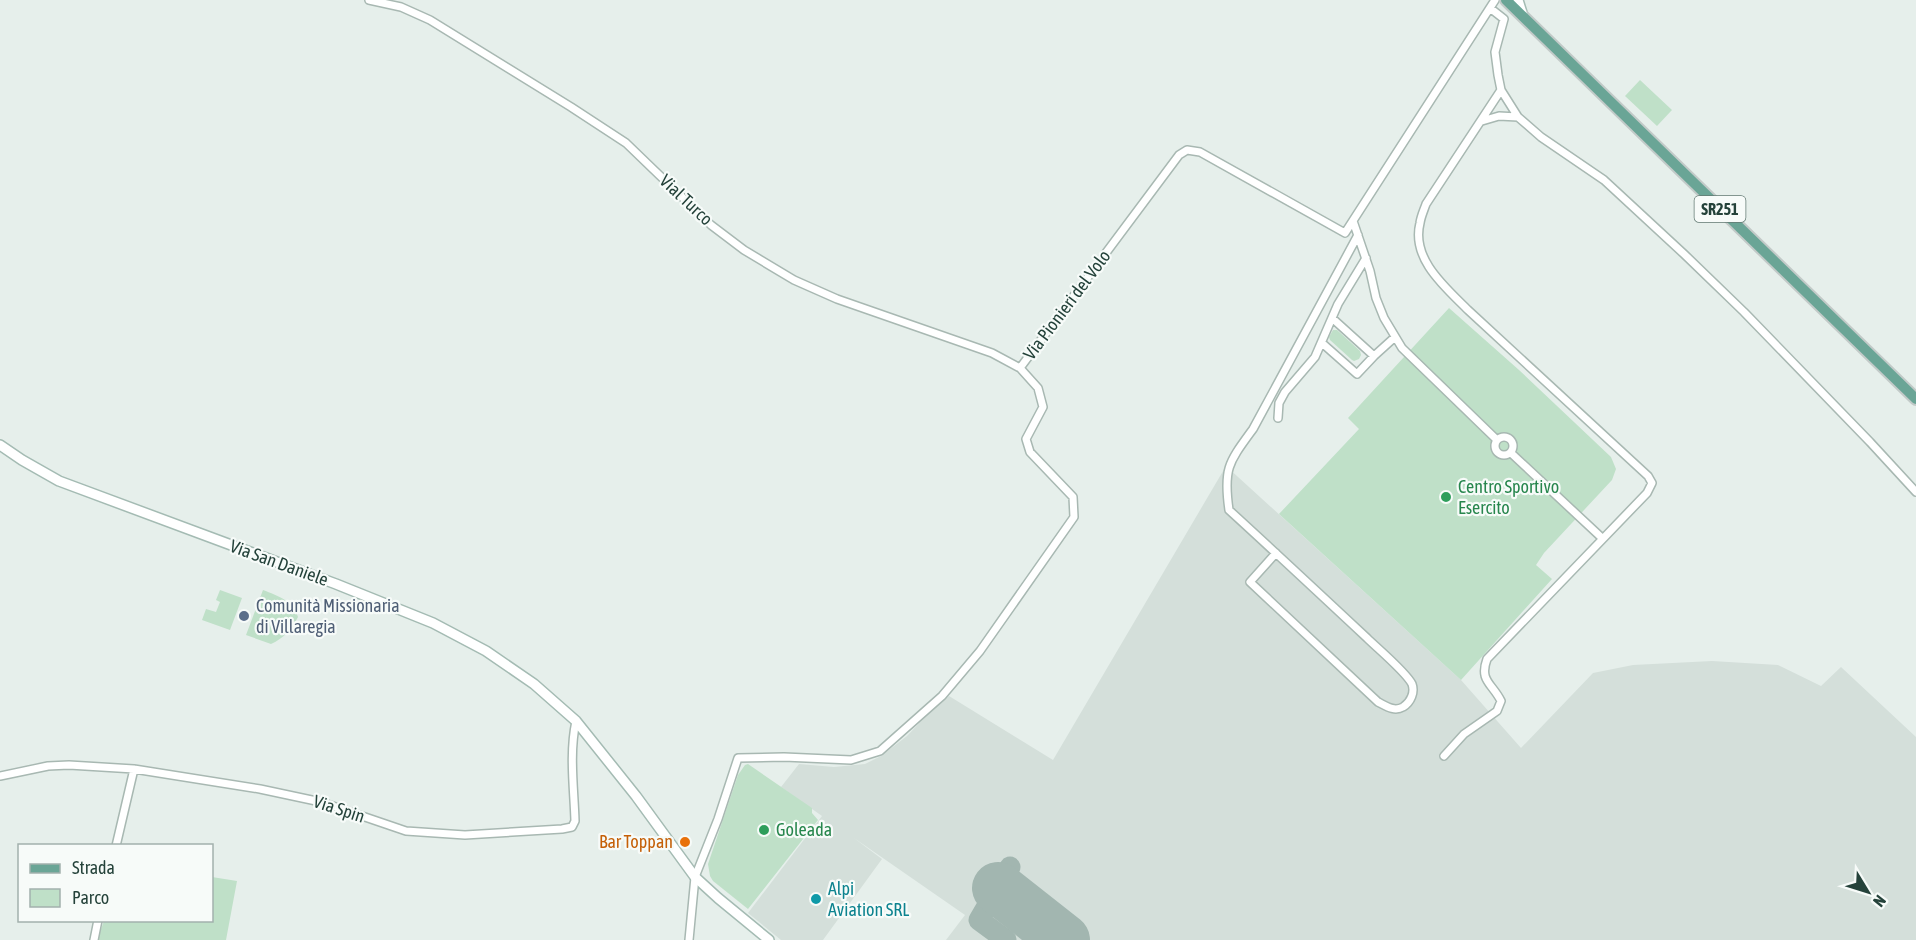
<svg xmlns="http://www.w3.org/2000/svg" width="1916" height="940" font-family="'Asap Condensed',sans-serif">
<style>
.built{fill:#d4dfda}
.green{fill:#bfe0c8}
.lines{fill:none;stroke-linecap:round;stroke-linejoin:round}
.taxiway{stroke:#a2b6b0;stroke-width:21}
.runway{stroke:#a2b6b0;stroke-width:52}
.street-casing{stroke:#a8b8b2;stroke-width:10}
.secondary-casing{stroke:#a4bbb3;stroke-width:12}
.primary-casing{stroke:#c2cac8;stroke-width:14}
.street{stroke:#fff;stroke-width:7}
.secondary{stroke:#fff;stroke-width:9}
.primary{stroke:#6aa596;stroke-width:10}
.leisure-dot{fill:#2e9e5b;stroke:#f7fbf9;stroke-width:2}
.service-dot{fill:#5c6f8a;stroke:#f7fbf9;stroke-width:2}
.food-dot{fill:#e8710a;stroke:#f7fbf9;stroke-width:2}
.culture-dot{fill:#0f9aa8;stroke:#f7fbf9;stroke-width:2}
.labels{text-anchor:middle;stroke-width:4.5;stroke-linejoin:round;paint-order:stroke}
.shield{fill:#f7fbf9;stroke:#637a73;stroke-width:1.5}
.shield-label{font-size:16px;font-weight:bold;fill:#24423a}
.street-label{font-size:18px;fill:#24423a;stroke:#f7fbf9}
.leisure-label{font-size:18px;fill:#27864d;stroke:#f7fbf9;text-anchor:start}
.service-label{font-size:18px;fill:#4e5e75;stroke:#f7fbf9;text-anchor:start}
.food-label{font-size:18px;fill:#c56008;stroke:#f7fbf9;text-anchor:end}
.culture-label{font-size:18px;fill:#0d838f;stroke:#f7fbf9;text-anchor:start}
</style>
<rect width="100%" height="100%" fill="#e6efeb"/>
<!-- built -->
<path class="built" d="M1226,466L1461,680L1521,748L1593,673L1633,665L1712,661L1778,665L1821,686L1841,667L1916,737V940H946L965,915L854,838L882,859L823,940H781L748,913L822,816L781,787L799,764L834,767L865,764L881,756L907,736L928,714L949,696L1053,760Z"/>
<!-- green -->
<path class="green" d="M1640,80L1672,110L1657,126L1625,96Z
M1449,308L1519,370L1611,457L1616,469L1612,480L1544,553L1536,565L1552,579L1461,680L1279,514L1359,429L1348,418Z
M1333,330H1337L1360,351L1361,355L1359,359L1354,361L1352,360L1330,340L1329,337Z
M220,590L242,598L230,630L202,620L206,609L216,612L220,602L216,600Z
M263,590C278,596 294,601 298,617C291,630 284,638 271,644L246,635Z
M748,764L812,808V813L818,820L748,909L713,881L710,876L708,864L738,775L745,765Z
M212,877L237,881L226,940H97L104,921L212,920Z"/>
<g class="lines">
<!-- taxiway -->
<path class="taxiway" d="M1006,940L979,920L1010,867"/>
<!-- runway -->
<path class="runway" d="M998,888L1064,940"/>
<defs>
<path id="street" d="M369,0L401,7L430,20L571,107L626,143L711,225L744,250L794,280L837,299L992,353L1020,368
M1490,8L1504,19L1495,52L1498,75L1501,90L1518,117L1541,137L1604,180L1684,254L1744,312L1870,442L1916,492
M1482,121L1499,116L1518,117
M1353,221L1370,271L1376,298L1384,318L1402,348L1497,440
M1322,343L1357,374L1374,356L1332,318
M1374,356L1395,337
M1278,418L1279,403L1285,392L1315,357L1338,304L1366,258
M1495 446a9 9 0 1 1 18 0a9 9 0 1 1-18 0Z
M1511,453L1602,538
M1276,553L1250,582L1378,702C1386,706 1394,712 1403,707C1411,702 1415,692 1412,684C1406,672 1377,648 1367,638C1321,595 1275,552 1229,510C1223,468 1229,462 1253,429L1358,235
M1444,756L1464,734L1497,711L1501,701C1492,683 1479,681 1487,659L1647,493L1652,483L1648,476L1468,310C1445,287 1411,259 1420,223C1421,216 1424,210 1426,204L1501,90
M0,776L48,766L69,765L134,769L260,789L321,802L406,831L465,835L562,829L572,827L575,821C574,788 569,754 576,721
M116,846L134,769
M94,940L98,920
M689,940L695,877L718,819L738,758L784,757L851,760L880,751L942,696L980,651L1074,517L1073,497L1030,452L1026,439L1043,407L1038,388L1020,368L1179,155L1187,150L1200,152L1345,233L1495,0"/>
<path id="secondary" d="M1518,0L1523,16
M0,445L22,460L59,481L336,584L433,623L486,651L534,684L576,721L636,796L695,877L718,898L769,940"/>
<path id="primary" d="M1506,0L1916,399"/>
</defs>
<!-- street casing -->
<use href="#street" class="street-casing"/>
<!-- secondary casing -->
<use href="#secondary" class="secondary-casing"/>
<!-- primary casing -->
<use href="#primary" class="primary-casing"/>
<!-- street -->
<use href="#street" class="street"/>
<!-- secondary -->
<use href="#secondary" class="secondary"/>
<!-- primary -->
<use href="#primary" class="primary"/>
</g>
<!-- markers -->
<g class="leisure-dot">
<circle cx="1446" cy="497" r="6"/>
<circle cx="764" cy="830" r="6"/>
</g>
<circle class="service-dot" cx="244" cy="616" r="6"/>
<circle class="food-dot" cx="685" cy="842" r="6"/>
<circle class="culture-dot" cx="816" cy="899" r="6"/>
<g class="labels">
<!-- shield labels -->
<rect class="shield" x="1694.5" y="196" width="51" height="26" rx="4.5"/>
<g class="shield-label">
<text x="1720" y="215">SR251</text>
</g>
<!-- street labels -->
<g class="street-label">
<text transform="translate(686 200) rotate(43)" y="6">Vial Turco</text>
<text transform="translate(1067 305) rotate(-53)" y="6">Via Pionieri del Volo</text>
<text transform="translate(279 563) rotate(20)" y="6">Via San Daniele</text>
<text transform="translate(339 809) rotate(18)" y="6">Via Spin</text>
</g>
<!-- leisure labels -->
<g class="leisure-label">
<text x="1458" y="493">Centro Sportivo<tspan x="1458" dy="21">Esercito</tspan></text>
<text x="776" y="836">Goleada</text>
</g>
<!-- service labels -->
<g class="service-label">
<text x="256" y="612">Comunità Missionaria<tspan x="256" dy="21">di Villaregia</tspan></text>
</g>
<!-- food labels -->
<g class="food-label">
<text x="673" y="848">Bar Toppan</text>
</g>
<!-- culture labels -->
<g class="culture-label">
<text x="828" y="895">Alpi<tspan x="828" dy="21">Aviation SRL</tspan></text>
</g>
</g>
<!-- legend -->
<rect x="18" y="844" width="195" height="78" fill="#f7fbf9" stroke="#a3b1ad" stroke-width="1.5"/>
<rect x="30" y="864" width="30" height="9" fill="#6aa596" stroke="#a3b1ad" stroke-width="1.5"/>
<text x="72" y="874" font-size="18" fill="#24423a">Strada</text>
<rect x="30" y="889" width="30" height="18" fill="#bfe0c8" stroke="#a3b1ad" stroke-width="1.5"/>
<text x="72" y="904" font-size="18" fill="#24423a">Parco</text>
<!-- north arrow -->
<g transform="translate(1868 892) rotate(128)" stroke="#f7fbf9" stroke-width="4.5" paint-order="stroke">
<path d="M0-4.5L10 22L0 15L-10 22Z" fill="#24423a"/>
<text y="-9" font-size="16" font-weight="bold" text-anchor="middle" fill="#24423a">N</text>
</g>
</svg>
